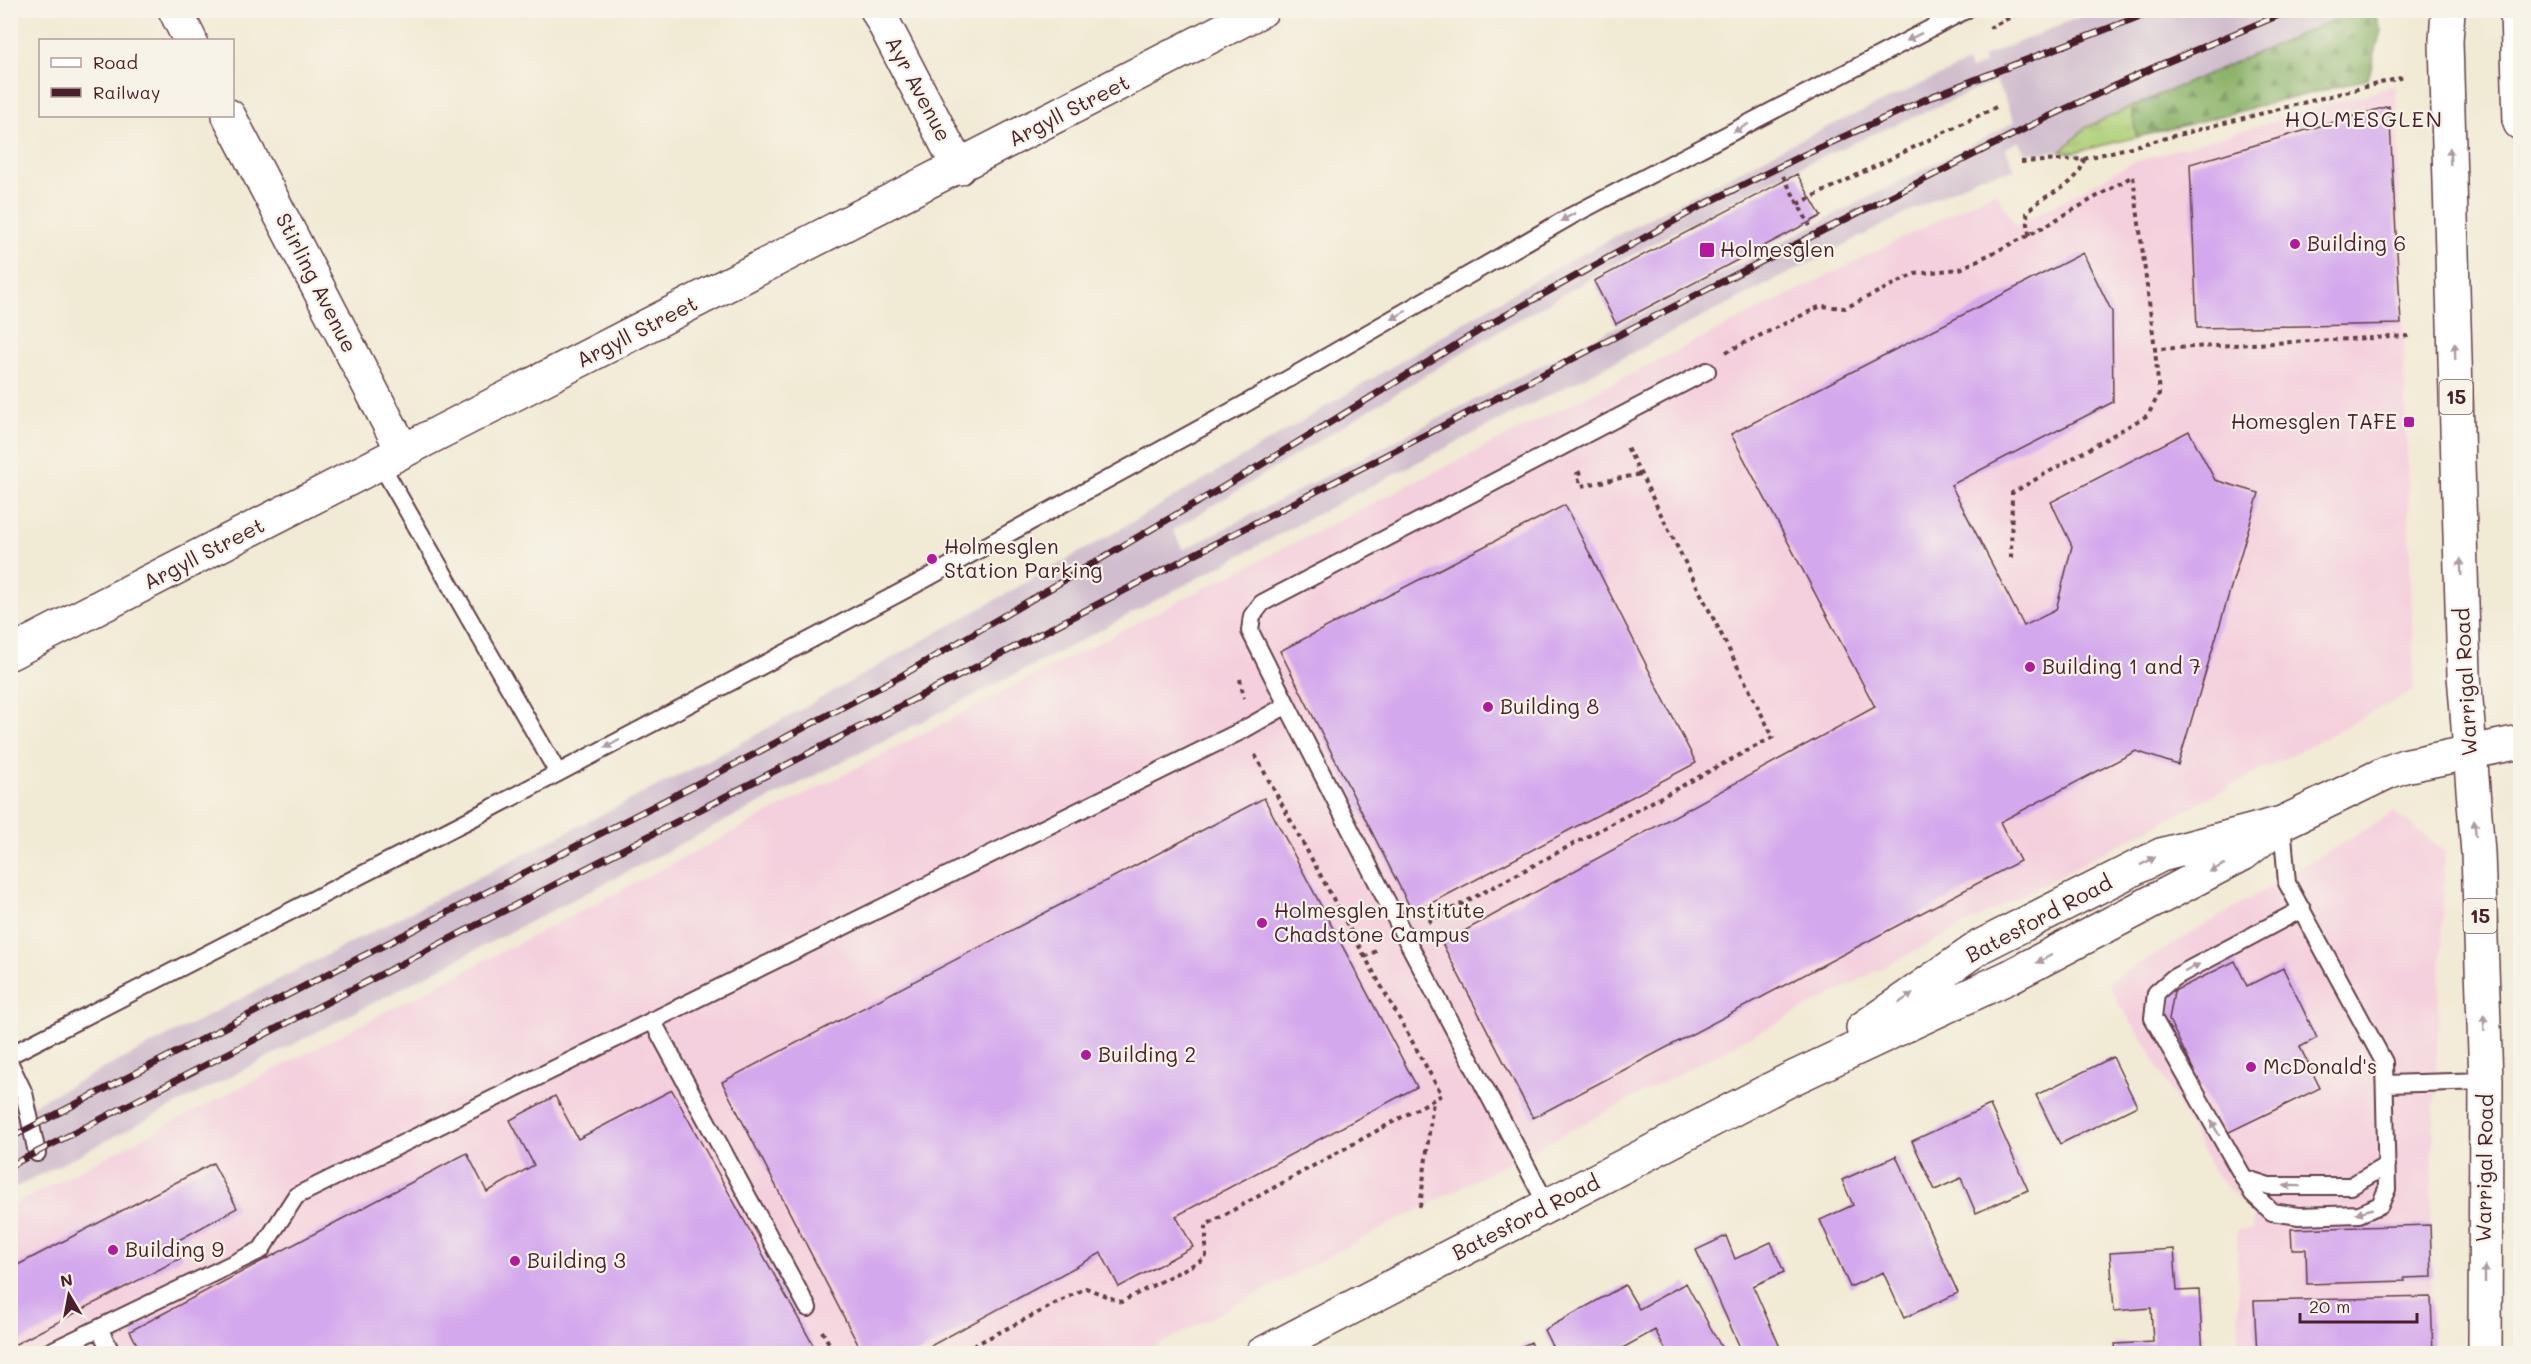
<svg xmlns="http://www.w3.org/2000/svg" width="2531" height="1364" font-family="Mali,sans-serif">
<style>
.built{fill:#f4cfdd}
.railway{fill:#d0bdcd;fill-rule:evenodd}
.grass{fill:url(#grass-tufts);stroke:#7c7852;stroke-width:1.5}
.forest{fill:url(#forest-firs);stroke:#6a694a;stroke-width:1.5}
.building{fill:#d4a8ed}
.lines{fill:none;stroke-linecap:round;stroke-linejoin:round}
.lane-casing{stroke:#633d44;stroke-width:20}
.street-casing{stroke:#633d44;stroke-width:36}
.secondary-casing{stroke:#633d44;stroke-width:36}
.highway-casing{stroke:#633d44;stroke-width:36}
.path{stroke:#633d44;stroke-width:4;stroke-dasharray:4.5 4.5;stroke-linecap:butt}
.lane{stroke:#fff;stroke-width:16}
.street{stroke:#fff;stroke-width:33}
.secondary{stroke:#fff;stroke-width:33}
.highway{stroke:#fff;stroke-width:33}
.rail-casing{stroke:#4a1f2b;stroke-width:7}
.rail{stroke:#f7f3e8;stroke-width:4.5;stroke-dasharray:14;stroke-linecap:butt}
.oneway{fill:#ae9aa0}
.poi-dot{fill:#b5179e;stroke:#f7f3e8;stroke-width:2}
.labels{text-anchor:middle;stroke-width:4.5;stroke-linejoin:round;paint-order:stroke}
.shield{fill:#f7f3e8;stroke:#7e5f64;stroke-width:1.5}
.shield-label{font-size:20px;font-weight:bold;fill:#4a1f2b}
.street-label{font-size:21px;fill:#4a1f2b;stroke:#f7f3e8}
.poi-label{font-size:21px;fill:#4a1f2b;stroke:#f7f3e8;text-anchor:start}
.neighbourhood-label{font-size:22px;letter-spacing:1.5px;fill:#4a1f2b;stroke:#f7f3e8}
</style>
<defs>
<pattern id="grass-tufts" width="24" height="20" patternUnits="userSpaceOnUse" patternTransform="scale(1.5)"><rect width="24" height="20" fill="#afd179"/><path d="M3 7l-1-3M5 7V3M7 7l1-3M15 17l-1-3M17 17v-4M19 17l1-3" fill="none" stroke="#98b369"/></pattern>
<pattern id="forest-firs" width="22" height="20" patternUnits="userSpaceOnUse" patternTransform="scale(1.5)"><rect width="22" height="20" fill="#8bb369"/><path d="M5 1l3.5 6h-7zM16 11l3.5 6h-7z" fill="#749157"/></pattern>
</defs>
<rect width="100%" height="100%" fill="#f7f3e8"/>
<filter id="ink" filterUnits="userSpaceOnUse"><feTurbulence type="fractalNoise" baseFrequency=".0167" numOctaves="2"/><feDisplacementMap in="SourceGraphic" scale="12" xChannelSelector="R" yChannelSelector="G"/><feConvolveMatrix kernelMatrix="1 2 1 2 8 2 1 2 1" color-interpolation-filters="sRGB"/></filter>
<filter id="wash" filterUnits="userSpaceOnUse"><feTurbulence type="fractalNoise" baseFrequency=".008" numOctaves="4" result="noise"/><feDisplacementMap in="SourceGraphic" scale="24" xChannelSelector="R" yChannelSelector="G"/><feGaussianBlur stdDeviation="1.35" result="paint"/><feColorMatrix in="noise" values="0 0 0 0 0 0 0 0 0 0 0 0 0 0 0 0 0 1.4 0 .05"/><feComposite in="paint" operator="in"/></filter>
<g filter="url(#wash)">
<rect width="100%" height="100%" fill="#f1ead4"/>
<!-- built -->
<path class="built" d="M2396,85L2414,691L1143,1353L11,1354V1206L1208,586L1996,191L2015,226L2134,162Z
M2395,812L2445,852L2430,1225L2433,1353H2239L2237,1230L2253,1229V1214L2216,1176L2143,1039L2118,1003L2109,982Z"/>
<!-- railway -->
<path class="railway" d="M2094,11H2354L2085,128L2061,152L2025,153L2019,141L2005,148L2015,170L1978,177L1716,310L1340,502L1061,651L729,819L11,1190V1116L738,745L1112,534L1274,438L1543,275L1667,209L1793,143L1967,63L1970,70L1984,64L1982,57ZM1996,81L2015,122L1183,550L1173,530L1468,349L1612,266L1737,198L1823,156Z"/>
<!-- grass -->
<path class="grass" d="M2131,107L2137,137L2075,152H2061L2085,128Z"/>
<!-- forest -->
<path class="forest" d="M2354,11H2373L2381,30L2368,79L2137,137L2131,107Z"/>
<g id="blocks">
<!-- building -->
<path class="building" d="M2389,106L2401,324L2197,328L2190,164Z
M1797,174L1821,216L1616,324L1594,281Z
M2083,253L2112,312L2113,402L1951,485L2024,626L2056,610L2072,546L2051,502L2189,431L2215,480L2259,493L2178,765L2136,751L2000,822L2020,861L1533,1118L1442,943L1875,707L1731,434Z
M1565,505L1696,763L1413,913L1280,651Z
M1264,798L1417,1087L1176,1216L1193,1247L1119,1287L1101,1253L916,1354H863L722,1082Z
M2235,961L2247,986L2283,968L2317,1038L2300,1047L2320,1088L2225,1134L2169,1020L2174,991Z
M2113,1057L2137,1106L2060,1144L2036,1095Z
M672,1090L818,1354H142L130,1331L467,1153L487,1192L534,1165L510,1120L555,1096L578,1139Z
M1990,1105L2028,1190L1976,1213L1961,1178L1935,1190L1912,1141Z
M1896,1156L1958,1293L1904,1318L1883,1272L1850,1287L1820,1220L1853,1205L1842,1180Z
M213,1163L237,1208L175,1242L183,1257L10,1347V1269Z
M2430,1225L2432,1277L2404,1278L2405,1281L2307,1284L2306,1249H2292L2291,1229Z
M1726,1236L1735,1259L1771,1242L1784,1272L1753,1286L1783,1354H1743L1696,1250Z
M2174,1249L2177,1291L2199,1290L2203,1354H2116L2115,1344L2153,1342L2151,1308L2114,1311L2110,1253Z
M1686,1283L1725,1354H1668L1655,1330L1612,1354H1556L1544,1330L1625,1285L1639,1309Z
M2431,1297L2433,1354H2257L2254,1301Z
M1531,1342L1536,1354H1506Z"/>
</g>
</g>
<g filter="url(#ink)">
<use href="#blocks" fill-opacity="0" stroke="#633d44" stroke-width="1.5"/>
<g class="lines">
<defs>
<path id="lane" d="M380,463L558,773
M1287,705L1250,631L1252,616L1262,603L1707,371
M2282,823L2287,883L2384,1062L2387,1189L2380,1205L2359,1214L2299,1216L2272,1212L2253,1194L2153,1018L2156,993L2173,978L2302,909
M652,1020L808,1308
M10,1055L488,810L920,582L1243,405L1571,216L1966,10
M10,1064L24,1093L37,1153
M2386,1084L2486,1081
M2244,1178L2269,1186H2351L2387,1165
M99,1328L112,1354
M45,1354L261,1250L296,1196L1243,730L1287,705L1404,935L1548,1207"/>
<path id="street" d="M175,10L190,40
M877,10L959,168
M229,116L403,451
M10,653L1262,10"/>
<path id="secondary" d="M1863,1028L1981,946L2161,855L2282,823L2388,772L2404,766L2520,742
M1262,1354L1789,1080L2009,977L2243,854L2282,823"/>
<path id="highway" d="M2448,10L2446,41L2464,675L2478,853L2486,1081L2485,1354
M2517,10L2520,123"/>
</defs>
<!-- lane casing -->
<use href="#lane" class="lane-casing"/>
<!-- street casing -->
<use href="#street" class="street-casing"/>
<!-- secondary casing -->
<use href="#secondary" class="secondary-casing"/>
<!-- highway casing -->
<use href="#highway" class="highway-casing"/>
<!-- path -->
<path class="path" d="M1989,28L2025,10
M2021,162L2084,159L2404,77
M1783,176L1810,226
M1798,204L1996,107
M2029,235L2027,213C2045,190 2077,191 2084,159
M1726,352L1821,306L1845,308L1915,274L1960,269L2029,235L2133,176L2155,349L2410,336
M1581,472L1577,474L1581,486L1641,474
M2011,558L2012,493L2148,415L2159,394L2155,349
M1240,679L1244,698
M1255,755L1365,957
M1428,922L1773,737L1626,445
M1420,1207L1433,1101
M822,1331L835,1354
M957,1354L1086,1288L1121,1302L1206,1258V1225L1442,1095L1365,957L1380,949"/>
<!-- lane -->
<use href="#lane" class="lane"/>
<!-- street -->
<use href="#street" class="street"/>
<!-- secondary -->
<use href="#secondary" class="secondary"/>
<!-- highway -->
<use href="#highway" class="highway"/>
<defs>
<path id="rail" d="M10,1138L749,757L901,676L1259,466L1490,324L1701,206L1795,159L1933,96L2156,10
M10,1166L1733,276L2044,119L2155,67L2291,10"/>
</defs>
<!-- rail casing -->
<use href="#rail" class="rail-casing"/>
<!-- rail -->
<use href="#rail" class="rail"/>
</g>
<!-- one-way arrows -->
<defs><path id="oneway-solid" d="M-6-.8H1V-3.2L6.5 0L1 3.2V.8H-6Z" transform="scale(1.5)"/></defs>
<g class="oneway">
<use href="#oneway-solid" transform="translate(1914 37) rotate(153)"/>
<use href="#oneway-solid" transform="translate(1741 128) rotate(152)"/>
<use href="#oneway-solid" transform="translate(2450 156) rotate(-92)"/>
<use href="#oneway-solid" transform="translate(1568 217) rotate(151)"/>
<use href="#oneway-solid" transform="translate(1399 315) rotate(150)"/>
<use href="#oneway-solid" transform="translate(2455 351) rotate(-92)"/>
<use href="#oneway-solid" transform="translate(2461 567) rotate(-92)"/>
<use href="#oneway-solid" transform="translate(612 744) rotate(152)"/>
<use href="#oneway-solid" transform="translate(2475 828) rotate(-95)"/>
<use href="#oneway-solid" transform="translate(2148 861) rotate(-27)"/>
<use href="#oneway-solid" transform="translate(2217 868) rotate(152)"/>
<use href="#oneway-solid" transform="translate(2044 959) rotate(152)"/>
<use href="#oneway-solid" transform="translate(2192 968) rotate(-28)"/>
<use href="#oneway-solid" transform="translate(1906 998) rotate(-35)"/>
<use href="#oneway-solid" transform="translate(2484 1023) rotate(-92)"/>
<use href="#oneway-solid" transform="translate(2215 1128) rotate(-120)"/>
<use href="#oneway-solid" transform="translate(2292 1186) rotate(-179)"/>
<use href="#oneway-solid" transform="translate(2364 1211) rotate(164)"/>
<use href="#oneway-solid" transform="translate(2485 1274) rotate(-90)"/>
</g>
</g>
<!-- markers -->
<g class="poi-dot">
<circle cx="2295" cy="244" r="6"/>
<rect x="1699" y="242" width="16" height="16" rx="3"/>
<rect x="2403" y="416" width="12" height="12" rx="3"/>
<circle cx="932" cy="559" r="6"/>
<circle cx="2030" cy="667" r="6"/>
<circle cx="1488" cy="707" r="6"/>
<circle cx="1262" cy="923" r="6"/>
<circle cx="1086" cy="1055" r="6"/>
<circle cx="2251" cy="1067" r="6"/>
<circle cx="113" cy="1250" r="6"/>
<circle cx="515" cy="1261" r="6"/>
</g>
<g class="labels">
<!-- shield labels -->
<g class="shield">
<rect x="2439.5" y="380" width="33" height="34" rx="4.5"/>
<rect x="2463.5" y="899" width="33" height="34" rx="4.5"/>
</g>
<g class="shield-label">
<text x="2456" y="404">15</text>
<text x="2480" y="923">15</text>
</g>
<!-- street labels -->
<g class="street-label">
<text transform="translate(918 89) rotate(62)" y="7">Ayr Avenue</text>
<text transform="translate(1069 111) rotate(-27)" y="7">Argyll Street</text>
<text transform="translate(316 283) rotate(63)" y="7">Stirling Avenue</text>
<text transform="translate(637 332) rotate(-27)" y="7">Argyll Street</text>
<text transform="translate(204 554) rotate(-27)" y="7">Argyll Street</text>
<text transform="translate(2466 682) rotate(-93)" y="7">Warrigal Road</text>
<text transform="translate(2039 919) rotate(-28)" y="7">Batesford Road</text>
<text transform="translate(2485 1168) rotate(-89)" y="7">Warrigal Road</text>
<text transform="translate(1526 1218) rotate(-27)" y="7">Batesford Road</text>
</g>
<!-- poi labels -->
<g class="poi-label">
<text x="2307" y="251">Building 6</text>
<text x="1720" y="257">Holmesglen</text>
<text x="2397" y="429" text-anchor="end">Homesglen TAFE</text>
<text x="944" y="554">Holmesglen<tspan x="944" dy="24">Station Parking</tspan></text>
<text x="2042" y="674">Building 1 and 7</text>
<text x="1500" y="714">Building 8</text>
<text x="1274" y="918">Holmesglen Institute<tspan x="1274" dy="24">Chadstone Campus</tspan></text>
<text x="1098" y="1062">Building 2</text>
<text x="2263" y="1074">McDonald's</text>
<text x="125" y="1257">Building 9</text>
<text x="527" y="1268">Building 3</text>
</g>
<!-- neighbourhood labels -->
<g class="neighbourhood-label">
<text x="2364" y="127">HOLMESGLEN</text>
</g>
</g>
<!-- margin -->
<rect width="2531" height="1364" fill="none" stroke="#f7f3e8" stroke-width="36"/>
<!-- legend -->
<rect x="39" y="39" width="195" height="78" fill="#f7f3e8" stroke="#b29e9c" stroke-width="1.5"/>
<rect x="51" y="58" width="30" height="9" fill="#ffffff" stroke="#b29e9c" stroke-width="1.5"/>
<text x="93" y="69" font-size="18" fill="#4a1f2b">Road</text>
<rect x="51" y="88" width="30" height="9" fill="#4a1f2b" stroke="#b29e9c" stroke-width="1.5"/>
<text x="93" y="99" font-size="18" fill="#4a1f2b">Railway</text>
<!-- north arrow -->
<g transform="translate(69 1295) rotate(350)" stroke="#f7f3e8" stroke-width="4.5" paint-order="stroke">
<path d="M0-4.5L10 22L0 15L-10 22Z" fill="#4a1f2b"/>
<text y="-9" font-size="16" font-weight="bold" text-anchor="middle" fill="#4a1f2b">N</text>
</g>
<!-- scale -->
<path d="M2300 1313v9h117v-9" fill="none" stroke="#4a1f2b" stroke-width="3"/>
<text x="2309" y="1313" font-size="18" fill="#4a1f2b" stroke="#f7f3e8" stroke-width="4.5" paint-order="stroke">20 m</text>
</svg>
